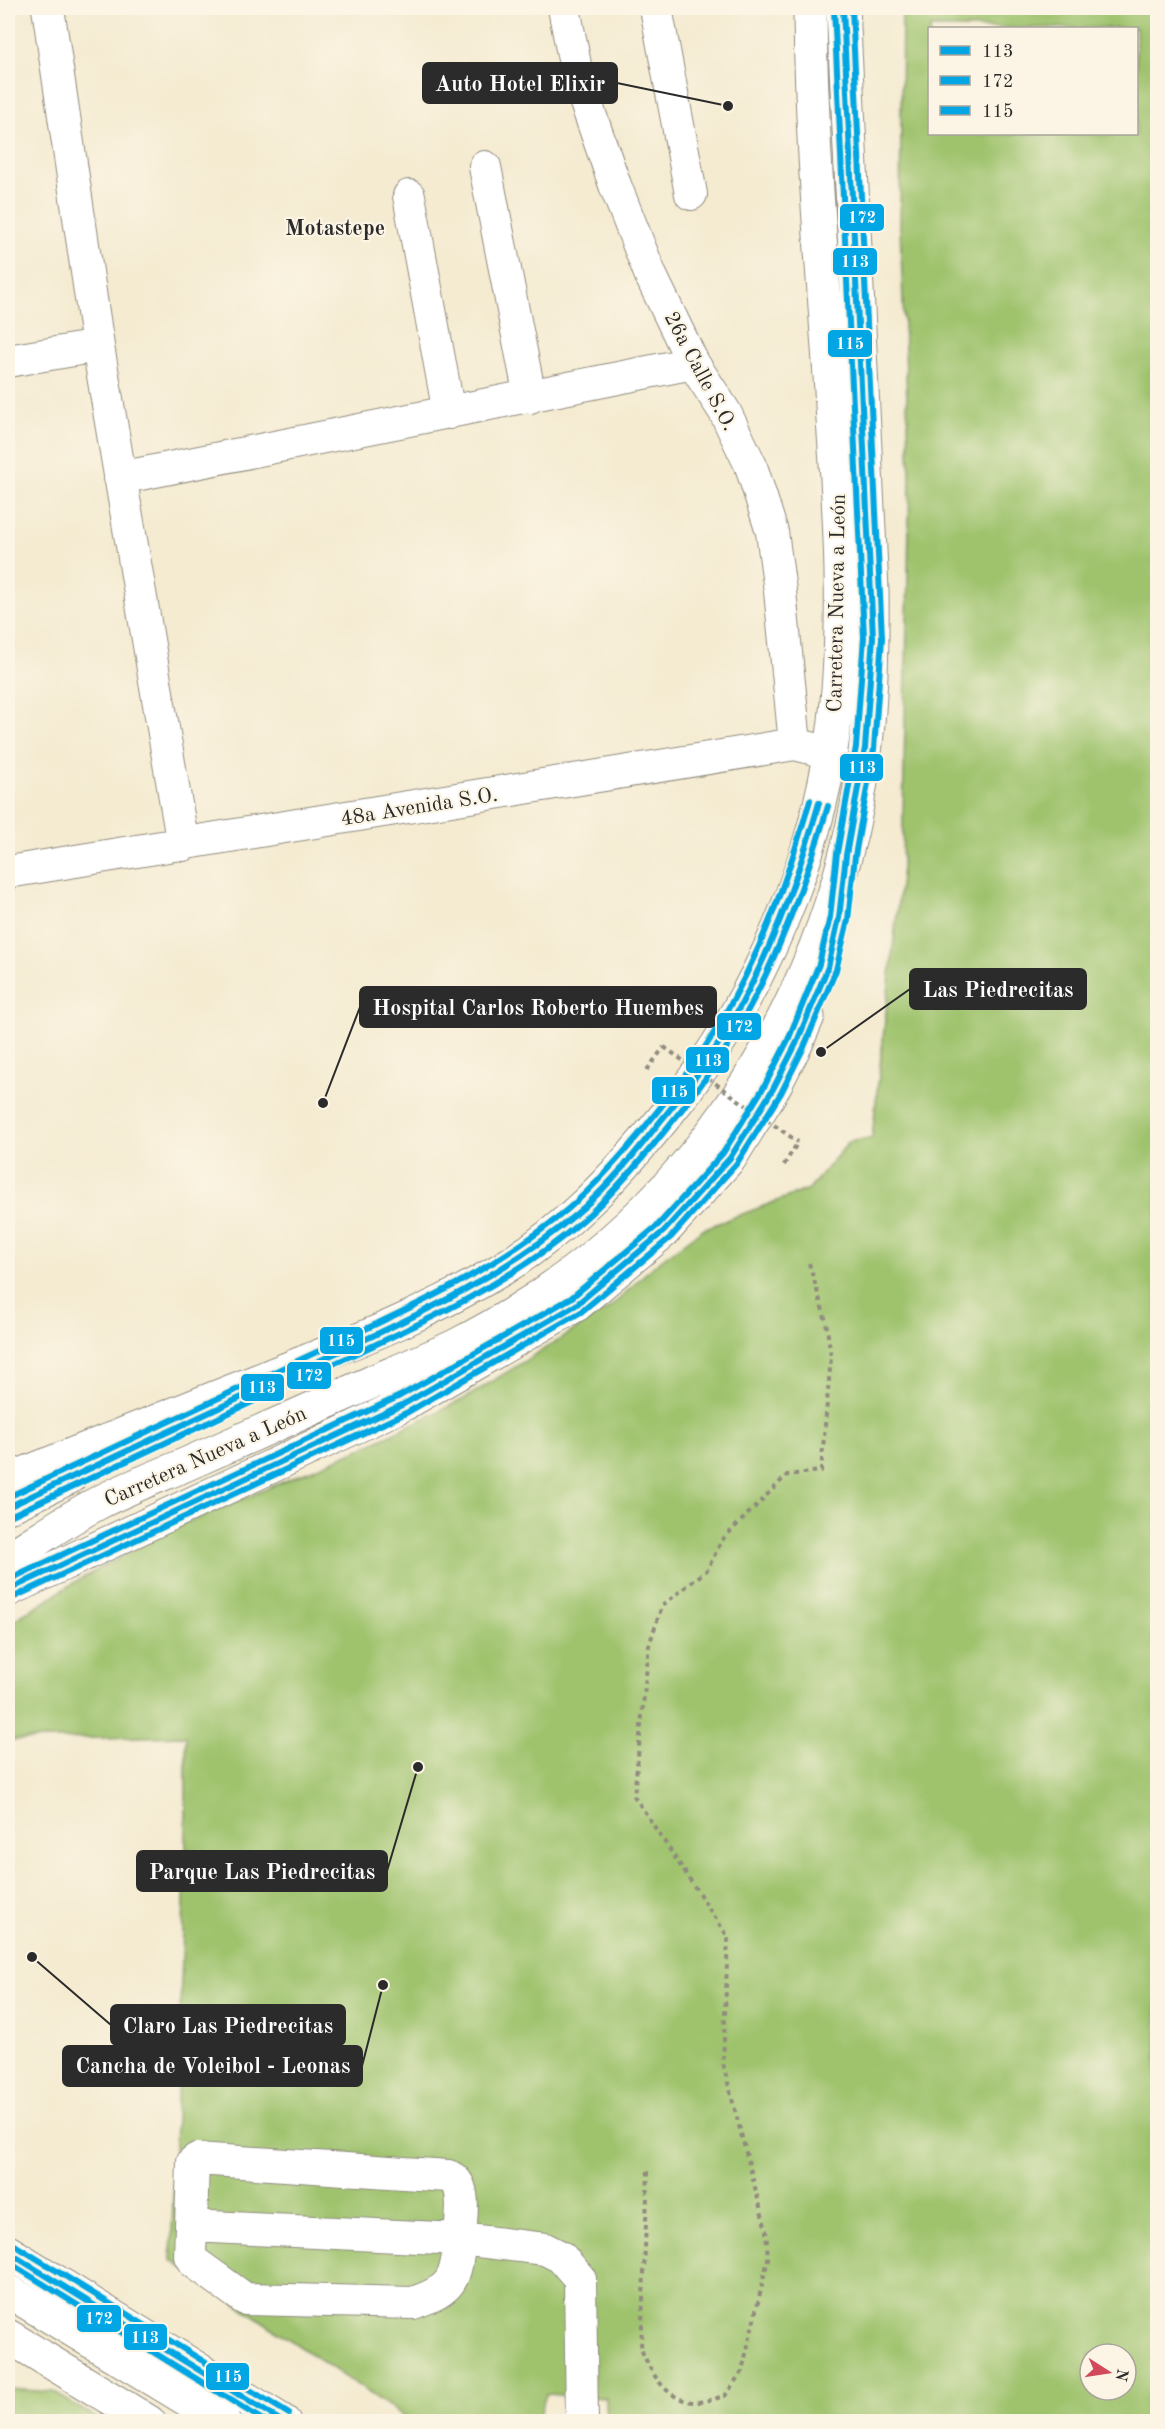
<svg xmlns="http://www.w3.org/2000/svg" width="1165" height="2429" font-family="'Old Standard TT',serif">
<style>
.green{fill:#9fc36d;stroke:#65774c;stroke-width:1.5;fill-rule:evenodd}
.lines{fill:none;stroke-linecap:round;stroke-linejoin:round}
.minor-casing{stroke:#908b7e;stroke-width:34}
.highway-casing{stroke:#908b7e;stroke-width:35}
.path{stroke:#908b7e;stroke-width:4;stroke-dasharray:4.5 4.5;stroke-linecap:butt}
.minor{stroke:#fff;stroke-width:32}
.highway{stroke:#fff;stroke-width:33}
.path-bridge{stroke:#908b7e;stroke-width:4;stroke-dasharray:4.5 4.5;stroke-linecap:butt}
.bus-1-casing{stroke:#fcf5e5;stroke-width:10}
.bus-2-casing{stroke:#fcf5e5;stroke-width:10}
.bus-3-casing{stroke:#fcf5e5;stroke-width:10}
.bus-1{stroke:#02a6e4;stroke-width:6}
.bus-2{stroke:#02a6e4;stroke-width:6}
.bus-3{stroke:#02a6e4;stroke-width:6}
.labels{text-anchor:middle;stroke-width:4.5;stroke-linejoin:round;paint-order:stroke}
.street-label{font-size:21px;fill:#2b2b2b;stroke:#fcf5e5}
.neighbourhood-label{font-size:22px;font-weight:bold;fill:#2b2b2b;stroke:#fcf5e5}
.leader{fill:none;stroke:#2b2b2b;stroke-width:2}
.callout-dot{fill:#2b2b2b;stroke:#fcf5e5;stroke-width:2}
.callout{fill:#2b2b2b;stroke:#2b2b2b;stroke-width:2}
.callout-label{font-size:22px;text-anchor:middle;font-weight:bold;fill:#fff}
.line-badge{stroke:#fcf5e5;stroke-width:2}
.badge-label{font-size:16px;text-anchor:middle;font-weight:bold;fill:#fff}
</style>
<rect width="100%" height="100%" fill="#fcf5e5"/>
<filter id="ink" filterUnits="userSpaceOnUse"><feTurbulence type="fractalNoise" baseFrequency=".0167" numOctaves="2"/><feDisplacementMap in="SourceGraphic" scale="12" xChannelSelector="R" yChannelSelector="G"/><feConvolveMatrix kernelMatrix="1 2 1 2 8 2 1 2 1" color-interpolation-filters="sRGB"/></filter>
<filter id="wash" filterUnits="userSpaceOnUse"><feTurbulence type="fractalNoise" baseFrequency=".008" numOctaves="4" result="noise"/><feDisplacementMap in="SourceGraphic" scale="24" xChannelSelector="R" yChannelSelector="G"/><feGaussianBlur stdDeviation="1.35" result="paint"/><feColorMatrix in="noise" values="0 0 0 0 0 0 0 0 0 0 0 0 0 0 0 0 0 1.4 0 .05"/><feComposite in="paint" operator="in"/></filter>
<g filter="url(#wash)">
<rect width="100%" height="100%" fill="#f4ebd1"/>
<!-- green -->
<path class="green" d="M902,8H1157V2421L607,2422L606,2398L546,2394L538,2421H411L171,2260L186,1846V1736L8,1740V1624L77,1581L170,1530L360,1449L464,1399L610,1308L653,1266L703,1229L809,1189L849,1142L872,1138L902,867L910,476L900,226ZM930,28H1136V134H930ZM1090,2354H1126V2390H1090Z
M8,2389L53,2392L102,2421H8Z"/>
</g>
<g filter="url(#ink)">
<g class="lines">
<defs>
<path id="minor" d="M48,8L98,346L183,845
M564,8L578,80L615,185L651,276L693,363L725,412L751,466L772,532L780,591L795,744
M656,8L691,194
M485,167L530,397
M409,196L449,413
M8,361L98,346
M120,478L693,363
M8,872L795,744L830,753
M191,2226L190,2256L194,2262L245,2299L413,2303C454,2289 455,2280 460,2239L191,2226L193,2162L197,2159L448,2176C469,2183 460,2221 460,2239L545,2249L561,2257L580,2279L582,2422"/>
<path id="highway" d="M8,1480C94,1446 180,1412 267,1377C347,1345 428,1314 502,1269C566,1230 616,1176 663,1119C748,1017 807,886 830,756C848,649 841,528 833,420C824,283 811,145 810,8
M8,1507L70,1477
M8,1559C37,1540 67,1519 98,1503C127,1488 159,1476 189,1463C249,1436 310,1410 370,1383C398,1371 427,1359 455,1346C653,1246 788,1071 845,857C869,771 873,679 872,590L843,8
M8,1590L404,1404L576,1305L664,1231L730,1158L773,1089L796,1044L808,1016
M8,2252L284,2422
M8,2291L224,2422
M8,2336L149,2422"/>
</defs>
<!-- minor casing -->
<use href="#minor" class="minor-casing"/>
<!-- highway casing -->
<use href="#highway" class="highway-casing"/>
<!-- path -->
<path class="path" d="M647,1070L664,1047
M784,1165L798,1142
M648,2171L641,2349C651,2372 664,2398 692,2402C702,2403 716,2398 725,2396L742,2371L768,2259L766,2230L723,2064L728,1937L634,1796L649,1645L662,1606L707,1570L722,1540L787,1475L821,1471L831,1357L826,1321L809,1263"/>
<!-- minor -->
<use href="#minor" class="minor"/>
<!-- highway -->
<use href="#highway" class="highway"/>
<!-- path-bridge -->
<path class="path-bridge" d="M664,1047L798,1142"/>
<defs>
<path id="bus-1" d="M8,1507C109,1460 209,1412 310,1365C402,1322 496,1282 575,1215C605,1190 631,1159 655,1128C680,1097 705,1067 725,1033C768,961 796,883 819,803
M8,1590L404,1404L576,1305L664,1231L730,1158L773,1089L796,1044L828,967L839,918L846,855L865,748L873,637L843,8
M8,2252L283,2422"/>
<path id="bus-2" d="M12,1515C113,1468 214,1420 316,1372C408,1329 504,1289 582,1221C612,1195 638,1164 663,1133C688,1102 713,1071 733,1037C776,964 804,886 828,806
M12,1598L408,1412L581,1312L671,1237L737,1163L781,1093L804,1047L836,970L848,920L855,856L874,749L882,638L852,8
M8,2262L266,2422"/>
<path id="bus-3" d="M8,1497C107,1450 207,1404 306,1357C397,1314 491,1274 568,1209C598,1183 624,1153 648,1123C673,1092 697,1062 717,1028C760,957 787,880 810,800
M8,1580L400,1396L571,1298L658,1225L723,1153L765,1085L788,1040L819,964L830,917L837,853L856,747L864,637L834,8
M13,2244L289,2414"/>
</defs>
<!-- bus-1 casing -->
<use href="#bus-1" class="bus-1-casing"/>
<!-- bus-2 casing -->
<use href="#bus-2" class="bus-2-casing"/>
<!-- bus-3 casing -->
<use href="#bus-3" class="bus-3-casing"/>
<!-- bus-1 -->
<use href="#bus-1" class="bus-1"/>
<!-- bus-2 -->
<use href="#bus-2" class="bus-2"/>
<!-- bus-3 -->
<use href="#bus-3" class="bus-3"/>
</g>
</g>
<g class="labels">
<!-- street labels -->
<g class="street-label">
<text transform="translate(701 371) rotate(62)" y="7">26a Calle S.O.</text>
<text transform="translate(836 603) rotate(-89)" y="7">Carretera Nueva a León</text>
<text transform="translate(419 806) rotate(-9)" y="7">48a Avenida S.O.</text>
<text transform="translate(205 1456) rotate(-24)" y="7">Carretera Nueva a León</text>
</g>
<!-- neighbourhood labels -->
<g class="neighbourhood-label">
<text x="335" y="235">Motastepe</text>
</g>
</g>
<!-- callouts -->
<path class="leader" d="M728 106L617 83M821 1052L910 989M323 1103L360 1007M418 1767L387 1871M32 1957L111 2025M383 1985L362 2066"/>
<g class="callout-dot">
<circle cx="728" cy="106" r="6"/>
<circle cx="821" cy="1052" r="6"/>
<circle cx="323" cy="1103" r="6"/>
<circle cx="418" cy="1767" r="6"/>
<circle cx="32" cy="1957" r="6"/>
<circle cx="383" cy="1985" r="6"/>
</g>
<g class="callout">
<rect x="423" y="63" width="194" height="40" rx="6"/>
<rect x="910" y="969" width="176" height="40" rx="6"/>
<rect x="360" y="987" width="356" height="40" rx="6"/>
<rect x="137" y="1851" width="250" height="40" rx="6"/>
<rect x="111" y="2005" width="234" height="40" rx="6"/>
<rect x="63" y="2046" width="299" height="40" rx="6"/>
</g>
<g class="callout-label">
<text x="520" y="91">Auto Hotel Elixir</text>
<text x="998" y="997">Las Piedrecitas</text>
<text x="538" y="1015">Hospital Carlos Roberto Huembes</text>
<text x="262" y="1879">Parque Las Piedrecitas</text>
<text x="228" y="2033">Claro Las Piedrecitas</text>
<text x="213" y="2073">Cancha de Voleibol - Leonas</text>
</g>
<g class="line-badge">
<rect x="839" y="203" width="46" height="29" rx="6" fill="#02a6e4"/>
<rect x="832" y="247" width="46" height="29" rx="6" fill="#02a6e4"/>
<rect x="827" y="329" width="46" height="29" rx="6" fill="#02a6e4"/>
<rect x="839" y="753" width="45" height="29" rx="6" fill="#02a6e4"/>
<rect x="716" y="1012" width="46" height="29" rx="6" fill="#02a6e4"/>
<rect x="685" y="1046" width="45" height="28" rx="6" fill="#02a6e4"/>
<rect x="651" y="1076" width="45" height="29" rx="6" fill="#02a6e4"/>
<rect x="319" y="1326" width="45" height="29" rx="6" fill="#02a6e4"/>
<rect x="286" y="1361" width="46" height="29" rx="6" fill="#02a6e4"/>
<rect x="240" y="1373" width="45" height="29" rx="6" fill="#02a6e4"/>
<rect x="76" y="2304" width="46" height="29" rx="6" fill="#02a6e4"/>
<rect x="123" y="2323" width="45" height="28" rx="6" fill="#02a6e4"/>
<rect x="205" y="2362" width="45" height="29" rx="6" fill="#02a6e4"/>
</g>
<g class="badge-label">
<text x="862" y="223">172</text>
<text x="855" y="267">113</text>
<text x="850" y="349">115</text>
<text x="862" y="773">113</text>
<text x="739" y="1032">172</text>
<text x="708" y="1066">113</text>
<text x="674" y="1097">115</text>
<text x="341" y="1346">115</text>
<text x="309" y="1381">172</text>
<text x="262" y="1393">113</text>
<text x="99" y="2324">172</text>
<text x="145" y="2343">113</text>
<text x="228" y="2382">115</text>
</g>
<!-- margin -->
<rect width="1165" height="2429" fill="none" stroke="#fcf5e5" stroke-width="30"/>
<!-- legend -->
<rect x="928" y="27" width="210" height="108" fill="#fcf5e5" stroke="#a8a49b" stroke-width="1.5"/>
<rect x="940" y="46" width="30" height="9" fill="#02a6e4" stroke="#a8a49b" stroke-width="1.5"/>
<text x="982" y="57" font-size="18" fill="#2b2b2b">113</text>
<rect x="940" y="76" width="30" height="9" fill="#02a6e4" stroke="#a8a49b" stroke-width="1.5"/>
<text x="982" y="87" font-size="18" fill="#2b2b2b">172</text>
<rect x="940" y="106" width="30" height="9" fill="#02a6e4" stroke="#a8a49b" stroke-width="1.5"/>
<text x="982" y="117" font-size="18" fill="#2b2b2b">115</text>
<!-- north arrow -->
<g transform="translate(1108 2372) rotate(102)"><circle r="28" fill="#fcf5e5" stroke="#a8a49b" stroke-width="1.5"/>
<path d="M0-4.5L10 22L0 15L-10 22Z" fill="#d1495b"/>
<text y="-9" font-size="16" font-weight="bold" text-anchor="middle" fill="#2b2b2b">N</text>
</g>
</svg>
